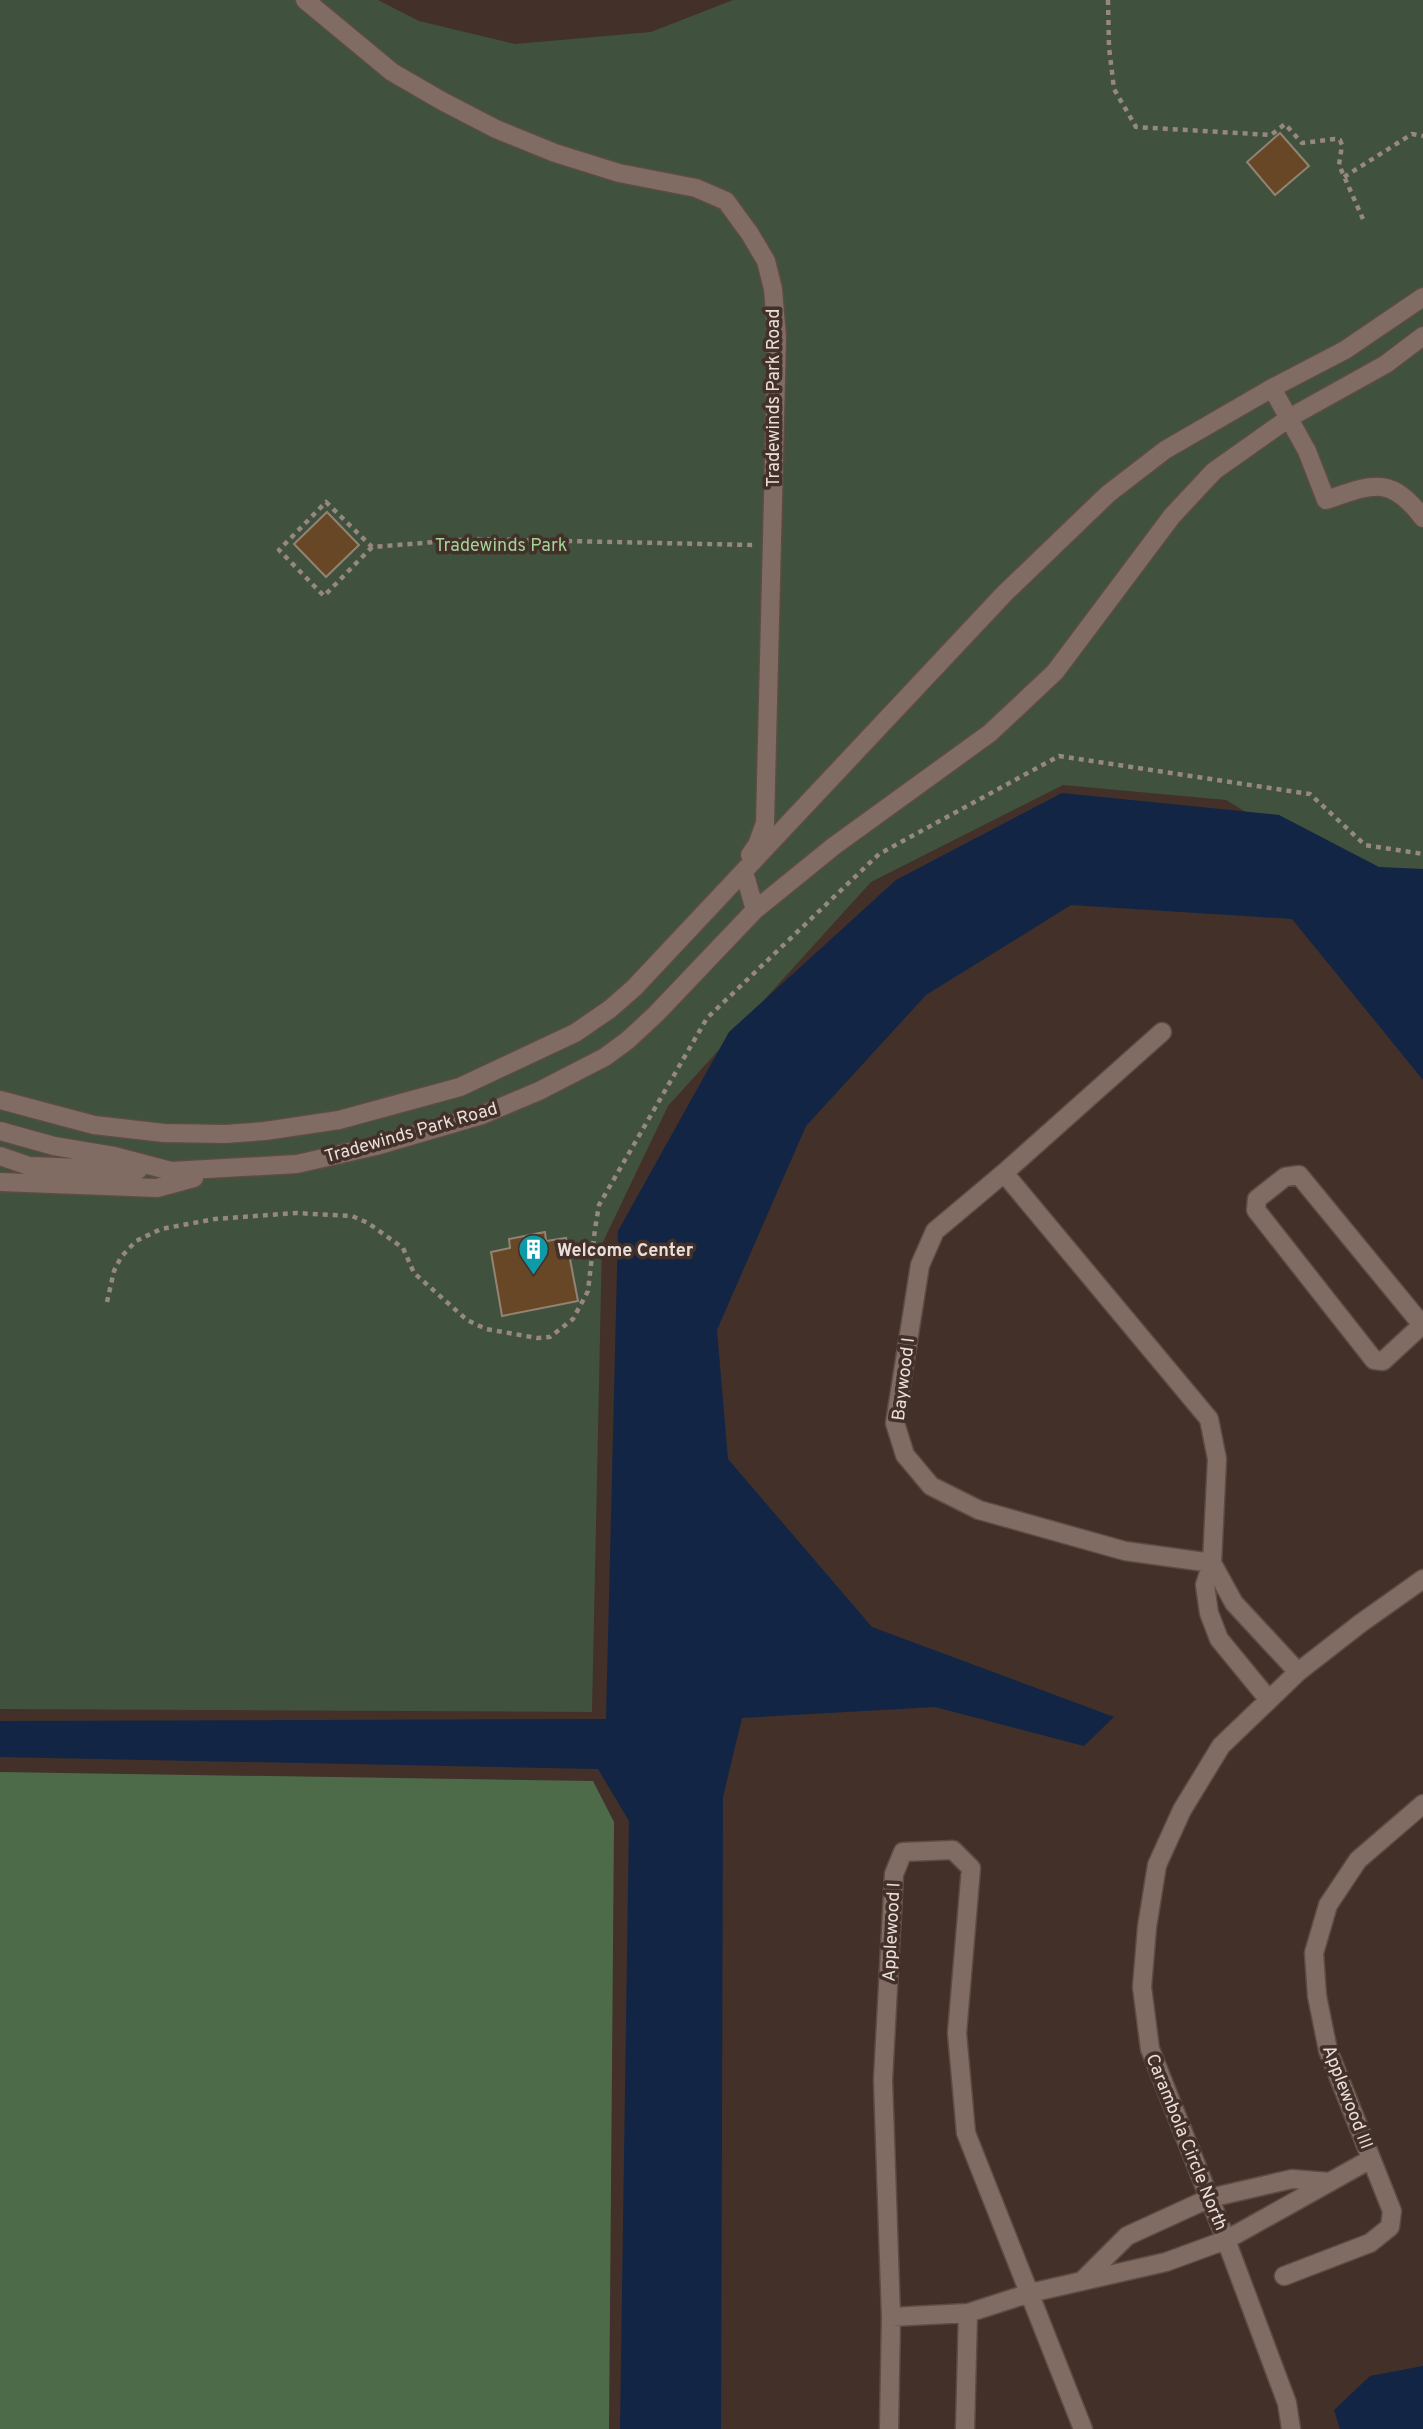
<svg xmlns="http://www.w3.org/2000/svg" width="1423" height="2429" font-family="Overpass,sans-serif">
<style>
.green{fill:#40513d}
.forest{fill:#4d6b48}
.water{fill:#122545}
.building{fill:#684727;stroke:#938374;stroke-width:2}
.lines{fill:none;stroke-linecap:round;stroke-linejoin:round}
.minor-casing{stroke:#5d4c45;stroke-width:21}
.path{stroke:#968781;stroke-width:4.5;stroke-dasharray:5 5;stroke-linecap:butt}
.minor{stroke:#816c64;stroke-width:18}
.labels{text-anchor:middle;stroke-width:7;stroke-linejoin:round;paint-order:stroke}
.street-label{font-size:18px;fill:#eadeda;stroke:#423029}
.park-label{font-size:18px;fill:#a2d399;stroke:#423029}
.poi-label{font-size:18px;font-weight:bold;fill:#eadeda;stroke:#423029;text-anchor:start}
</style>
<rect width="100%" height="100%" fill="#423029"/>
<!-- green -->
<path class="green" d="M0,0H378L419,21L515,44L651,32L733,0H1423V871L1386,876L1311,852L1226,800L1063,785L871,882L668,1106L602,1244L592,1712L0,1709Z"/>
<!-- forest -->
<path class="forest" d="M0,1772L593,1781L614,1822L609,2429H0Z"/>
<!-- water -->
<path class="water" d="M1062,793L1279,815L1379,867L1423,869V1080L1292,919L1071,905L926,995L806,1126L717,1330L728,1459L872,1627L1114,1717L1084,1746L935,1707L742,1718L723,1797L721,2429H620L629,1821L598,1769L0,1757V1721L606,1719L618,1231L729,1032L896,880Z
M1423,2366V2429H1340L1334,2410L1370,2376Z"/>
<!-- building -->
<path class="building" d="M1280,133L1309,166L1275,195L1247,162Z
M327,512L359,545L326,577L294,544Z
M545,1232L546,1241L566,1238L578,1301L502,1316L491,1252L510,1248L509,1239Z"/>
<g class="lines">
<defs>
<path id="minor" d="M305,0L392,72L442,101L496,129L555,153L619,173L696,188L726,201L750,234L766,261L773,289L777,337L765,823L757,845L750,855
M1272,388L1307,451L1326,500C1371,485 1390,474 1423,518
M744,872L755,910
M1162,1032L1004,1173L935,1231L920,1265L895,1423L905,1455L931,1486L979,1510L1125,1551L1212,1563
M0,1100L94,1125L164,1133L226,1134L265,1131L339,1120L460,1087L575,1033L610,1009L634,988L1005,593L1108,494L1165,450L1272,388L1345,350L1423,297
M0,1131L54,1146L114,1156L171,1171L297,1164L376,1146L482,1115L539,1091L605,1057L628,1040L656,1014L755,910L834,846L990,733L1055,672L1172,516L1214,471L1289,418L1386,364L1423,336
M0,1156L29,1166L138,1170
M1004,1173L1209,1419L1217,1459L1212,1563L1205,1585L1209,1613L1219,1639L1269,1700
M0,1182L157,1188L194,1178
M1422,1325L1383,1361L1374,1360L1256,1210L1257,1199L1285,1177L1299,1175L1423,1326
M1212,1563L1234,1603L1298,1672
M1284,2276L1370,2243L1390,2227L1392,2211L1328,2050L1317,1996L1314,1953L1328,1905L1358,1860L1423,1804
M1082,2281L1127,2236L1210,2198L1292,2179L1329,2182
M891,2317L968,2313L1030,2293L1166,2262L1226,2240L1371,2159
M889,2429L891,2317L883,2080L894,1874L903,1852L953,1850L971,1868L957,2033L966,2133L1083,2429
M965,2429L968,2313
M1291,2429L1287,2403L1226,2240L1150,2049L1142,1987L1147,1927L1157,1865L1182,1810L1221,1746L1298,1672L1361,1623L1423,1579"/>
</defs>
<!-- minor casing -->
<use href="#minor" class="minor-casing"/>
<!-- path -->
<path class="path" d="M1108,0L1109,47L1114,89L1136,127L1271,135L1285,124L1302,143L1335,139L1340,140L1342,145L1339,165L1363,219
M1344,177L1412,134L1423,136
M372,547L324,596L279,550L326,502L372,547L473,539L753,545
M107,1302L114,1271L121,1257L136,1241L161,1229L215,1219L296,1213L352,1216L368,1223L403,1248L414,1273L467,1320L486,1329L537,1338L550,1337L573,1319L588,1291L595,1229L599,1205L707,1018L879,854L1059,756L1310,794L1365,845L1423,854"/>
<!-- minor -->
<use href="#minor" class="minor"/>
</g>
<!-- icons -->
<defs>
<symbol id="building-pin" viewBox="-11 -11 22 30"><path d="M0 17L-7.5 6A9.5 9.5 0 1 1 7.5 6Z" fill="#0f9aa8" stroke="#423029"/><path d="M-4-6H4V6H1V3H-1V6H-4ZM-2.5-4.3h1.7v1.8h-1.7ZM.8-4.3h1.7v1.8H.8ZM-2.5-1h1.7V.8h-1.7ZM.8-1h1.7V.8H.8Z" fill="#fff"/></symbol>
</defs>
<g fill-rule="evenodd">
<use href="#building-pin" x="516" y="1232" width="35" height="47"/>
</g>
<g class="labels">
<!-- street labels -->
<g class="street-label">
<text transform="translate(773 398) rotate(-90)" y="6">Tradewinds Park Road</text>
<text transform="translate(411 1132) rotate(-16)" y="6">Tradewinds Park Road</text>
<text transform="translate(903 1379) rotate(-83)" y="6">Baywood I</text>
<text transform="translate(891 1932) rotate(-87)" y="6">Applewood I</text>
<text transform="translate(1348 2097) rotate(69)" y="6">Applewood III</text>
<text transform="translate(1187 2142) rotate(68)" y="6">Carambola Circle North</text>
</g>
<!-- park labels -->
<g class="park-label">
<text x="501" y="551">Tradewinds Park</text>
</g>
<!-- poi labels -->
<g class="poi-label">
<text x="557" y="1256">Welcome Center</text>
</g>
</g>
</svg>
